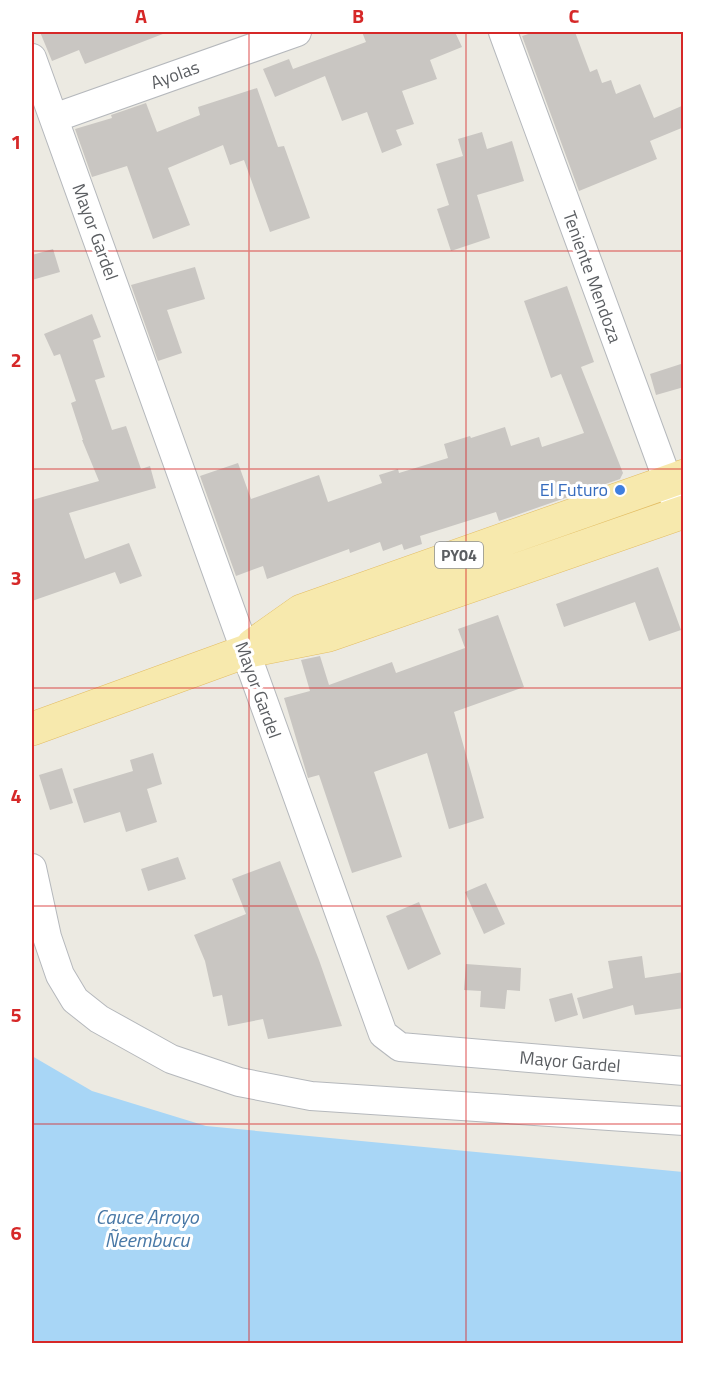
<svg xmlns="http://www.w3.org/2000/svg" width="715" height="1375" font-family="'Titillium Web',sans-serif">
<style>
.water{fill:#a8d6f6}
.building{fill:#c9c6c2}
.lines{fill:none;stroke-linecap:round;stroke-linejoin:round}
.minor-casing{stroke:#b5b8bc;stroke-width:30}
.major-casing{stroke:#e3bd64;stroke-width:34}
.minor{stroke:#fff;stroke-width:28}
.major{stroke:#f7e9ad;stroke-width:33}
.grid{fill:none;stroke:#d62828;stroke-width:1.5;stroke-opacity:0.55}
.shop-dot{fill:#3f7fe0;stroke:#fff;stroke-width:2}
.labels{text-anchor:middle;stroke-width:6;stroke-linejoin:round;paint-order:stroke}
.shield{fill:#fff;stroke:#8c8e91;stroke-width:1.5}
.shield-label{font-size:16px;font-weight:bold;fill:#5b5e62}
.street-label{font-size:18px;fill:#5b5e62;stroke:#fff}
.shop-label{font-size:18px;fill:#366cbe;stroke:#fff;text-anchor:end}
.water-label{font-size:20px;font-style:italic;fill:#4878a6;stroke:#fff}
.neatline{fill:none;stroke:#d62828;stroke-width:2}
.grid-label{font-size:20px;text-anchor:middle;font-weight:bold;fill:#d62828}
</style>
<rect width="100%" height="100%" fill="#eceae2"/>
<!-- water -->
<path class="water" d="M32,1056L92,1091L206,1126L683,1172V1343H32Z"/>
<!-- building -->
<path class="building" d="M40,32H168L85,64L79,50L52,61Z
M362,32H455L462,47L430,60L437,79L402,91L414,124L396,130L402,145L382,153L367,112L342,121L325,76L275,97L263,69L289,59L293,69L366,42Z
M535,32H575L590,72L597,69L602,83L611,80L616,94L640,84L654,118L684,105V127L650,141L657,159L579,191L522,36Z
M257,88L278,147L284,146L310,218L270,232L244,160L230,165L223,145L168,168L190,225L153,239L127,166L92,177L75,129L112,118L111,115L146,103L157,132L200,115L198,107Z
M482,132L487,149L512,141L524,181L477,195L490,238L451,251L437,209L449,205L436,164L463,156L458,139Z
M53,249L60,272L32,280V255Z
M195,267L205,299L167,310L182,353L158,361L131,285Z
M567,286L594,362L581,367L623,473L620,479L499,521L496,512L420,536L422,544L404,550L402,544L383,551L380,542L350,553L349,549L267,579L263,566L236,576L200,476L238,463L251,499L319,475L328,502L382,483L379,475L398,469L399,473L448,458L444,444L470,436L471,438L505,427L511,446L539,437L542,447L584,433L561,374L551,378L524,301Z
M92,314L101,337L93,340L105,377L95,380L112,430L126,426L141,469L150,466L156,488L69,513L85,559L129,543L142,576L120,584L115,572L32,601V500L99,481L82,440H83L71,403L76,401L60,354L54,356L44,334Z
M684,363V387L656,395L650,374Z
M658,567L681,630L649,641L635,602L564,627L556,604Z
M498,615L524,687L454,712L484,818L449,829L427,753L374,772L402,857L352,873L319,775L308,778L284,698L310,691L301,660L320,656L329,685L392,662L396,673L465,648L458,629Z
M153,753L162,784L147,789L157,822L126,832L120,812L84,823L73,789L133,771L130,760Z
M62,768L73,803L50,810L39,775Z
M178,857L186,879L148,891L141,869Z
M280,861L319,960L342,1026L268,1039L263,1019L228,1026L222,995L213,997L205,961L194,935L246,914L232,879Z
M486,883L505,924L484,934L465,892Z
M419,902L441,954L408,970L386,916Z
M642,956L645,978L684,972V1008L635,1015L633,1005L583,1019L577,998L613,988L608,961Z
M466,964L521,968L520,991L507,990L505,1009L480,1007L481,991L464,990Z
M572,993L578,1015L555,1022L549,999Z"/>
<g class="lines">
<defs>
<path id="minor" d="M503,32L676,503
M32,58L383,1034L400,1047L684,1071
M54,118L297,32
M32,868L47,937L60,975L75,1000L99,1019L171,1059L239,1082L311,1096L684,1121"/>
<path id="major" d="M253,645L301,611L684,476
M32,729L244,652L329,635L684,512"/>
</defs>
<!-- minor casing -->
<use href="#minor" class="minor-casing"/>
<!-- major casing -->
<use href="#major" class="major-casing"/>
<!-- minor -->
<use href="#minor" class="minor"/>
<!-- major -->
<use href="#major" class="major"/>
</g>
<!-- grid -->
<path class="grid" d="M249,32V1344M466,32V1344M32,251H684M32,469H684M32,688H684M32,906H684M32,1124H684"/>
<!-- markers -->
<circle class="shop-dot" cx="620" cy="490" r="6"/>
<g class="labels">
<!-- shield labels -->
<rect class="shield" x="435" y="542" width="48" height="26" rx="4.5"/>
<g class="shield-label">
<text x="459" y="561">PY04</text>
</g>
<!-- street labels -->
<g class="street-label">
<text transform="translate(175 75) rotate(-20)" y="6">Ayolas</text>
<text transform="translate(95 232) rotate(70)" y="6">Mayor Gardel</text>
<text transform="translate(592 277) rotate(70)" y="6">Teniente Mendoza</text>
<text transform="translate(258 690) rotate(70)" y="6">Mayor Gardel</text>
<text transform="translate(570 1062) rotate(5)" y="6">Mayor Gardel</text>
</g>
<!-- shop labels -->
<g class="shop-label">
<text x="608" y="496">El Futuro</text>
</g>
<!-- water labels -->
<g class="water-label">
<text x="147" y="1224">Cauce Arroyo<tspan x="147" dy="23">Ñeembucu</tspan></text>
</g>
</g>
<!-- border -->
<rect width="715" height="1375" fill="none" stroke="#ffffff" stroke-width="66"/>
<rect x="33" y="33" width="649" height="1309" class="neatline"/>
<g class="grid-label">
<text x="141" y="23">A</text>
<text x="358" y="23">B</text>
<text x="574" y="23">C</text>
<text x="16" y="149">1</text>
<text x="16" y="367">2</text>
<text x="16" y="585">3</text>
<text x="16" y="803">4</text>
<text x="16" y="1022">5</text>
<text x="16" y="1240">6</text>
</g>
</svg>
